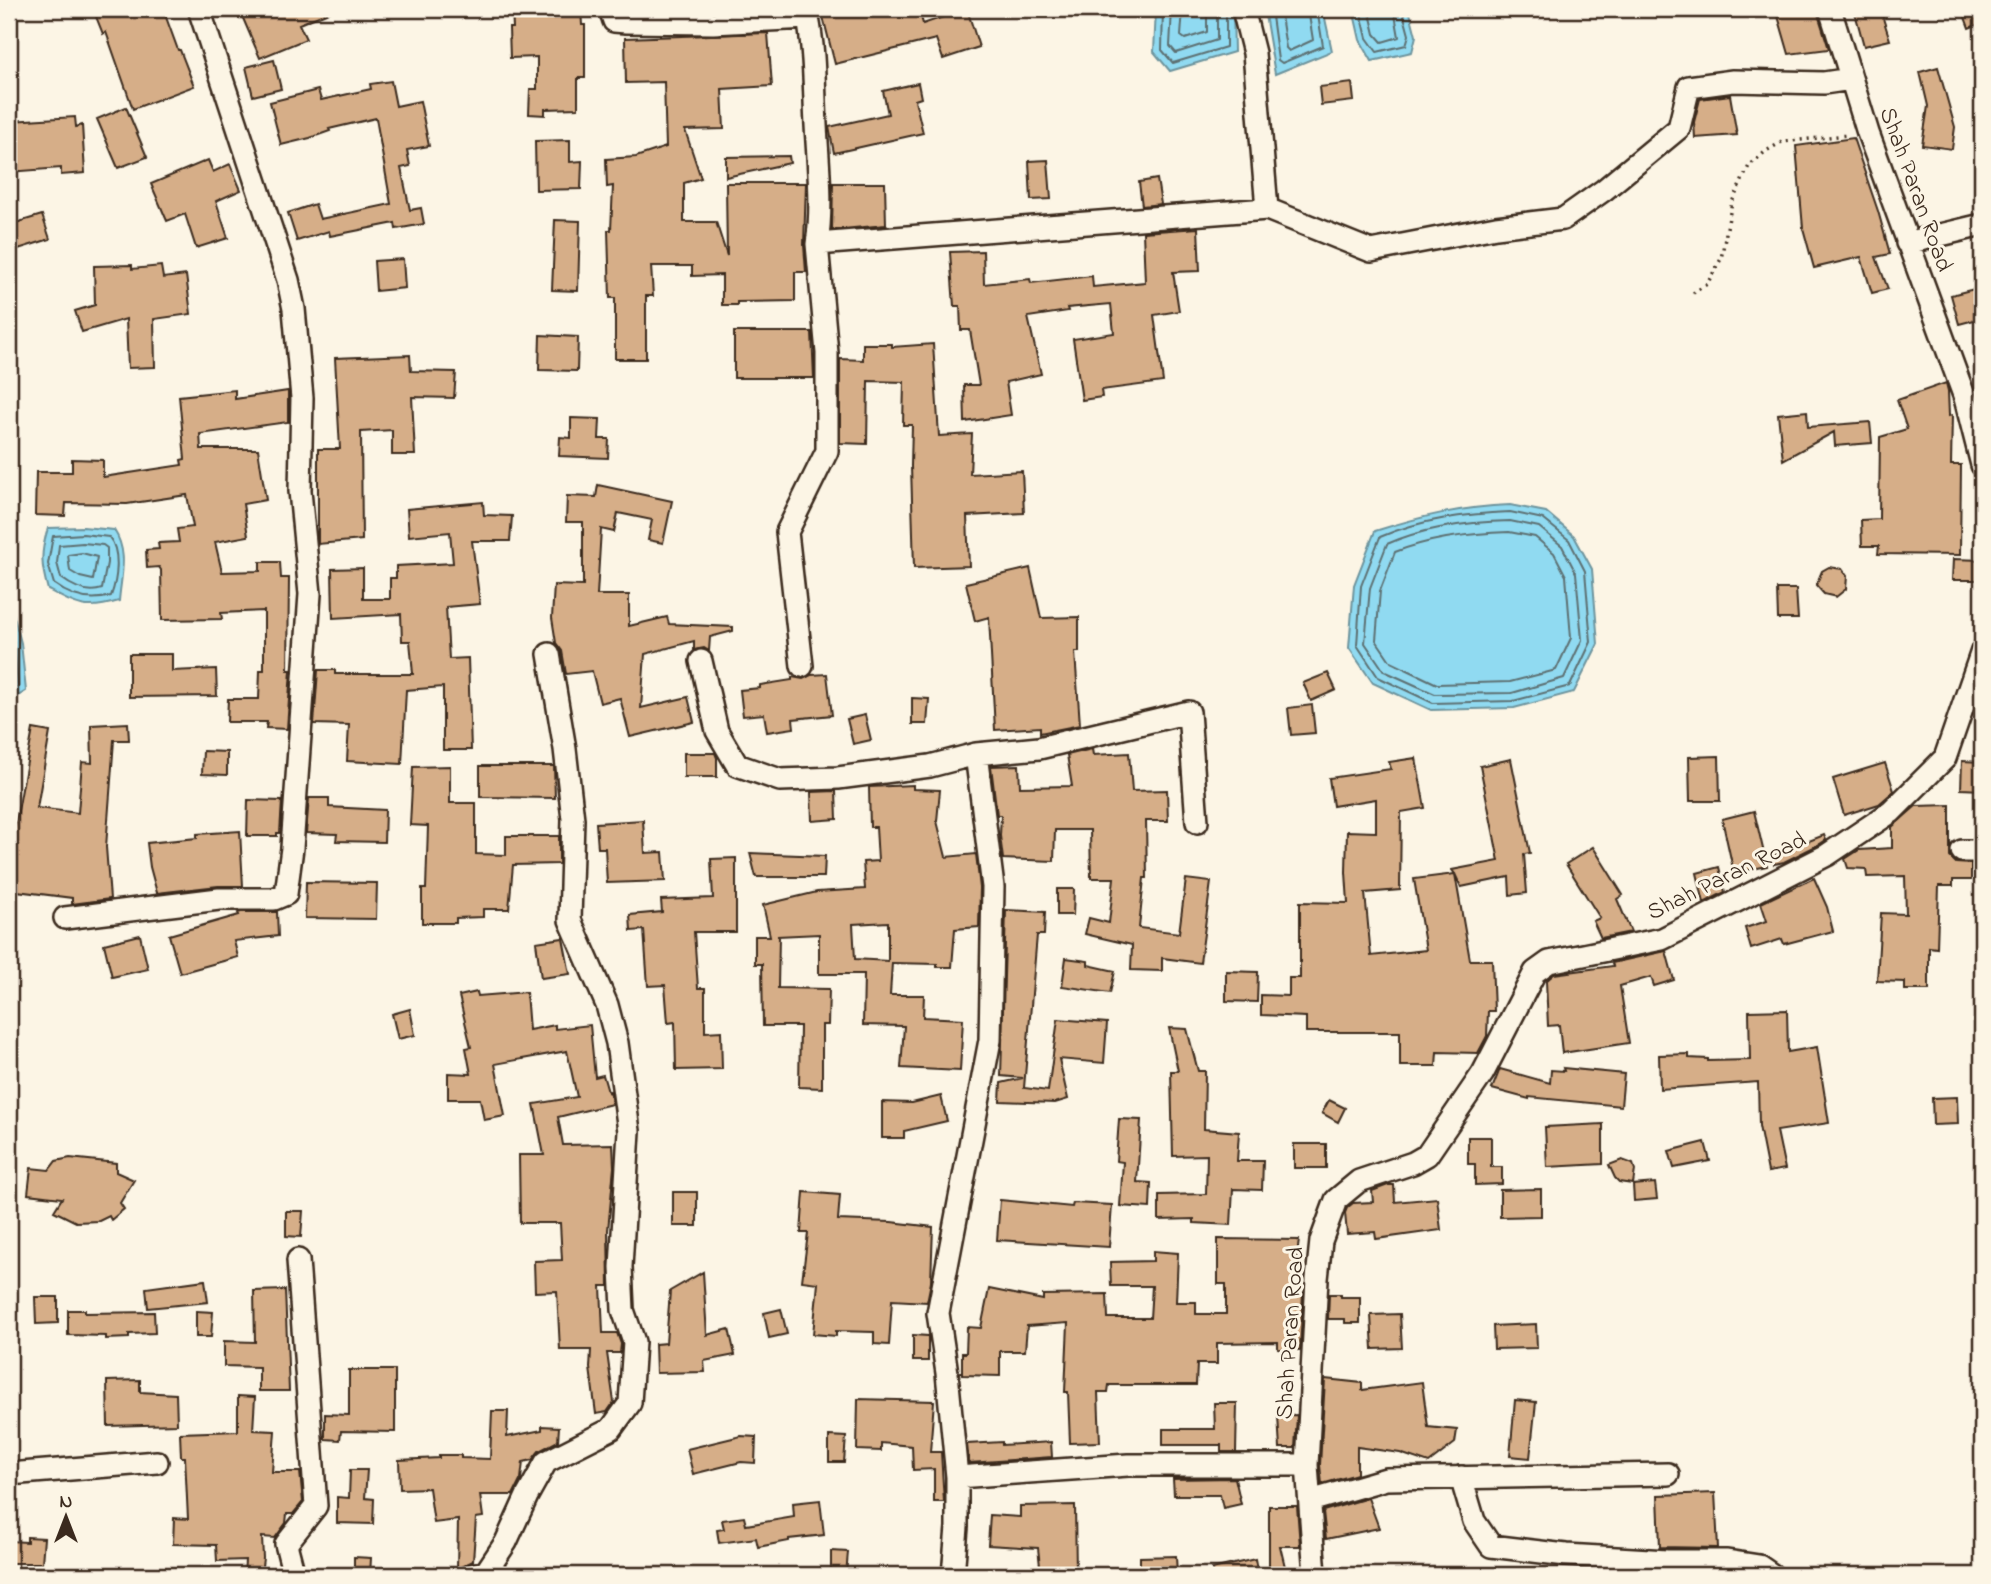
<svg xmlns="http://www.w3.org/2000/svg" width="1991" height="1584" font-family="'Indie Flower',sans-serif">
<style>
.water{fill:#90daf1;stroke:#6e949d;stroke-width:2}
.lines{fill:none;stroke-linecap:round;stroke-linejoin:round}
.shore{stroke:#5d7072;stroke-width:2}
.building{fill:#d6ae88;stroke:#3b2a1e;stroke-width:2;fill-rule:evenodd}
.street-casing{stroke:#3b2a1e;stroke-width:26}
.path{stroke:#3b2a1e;stroke-width:3.5;stroke-dasharray:2 5;stroke-linecap:butt}
.street{stroke:#fcf5e5;stroke-width:21}
.labels{text-anchor:middle;stroke-width:6;stroke-linejoin:round;paint-order:stroke}
.street-label{font-size:24px;fill:#3b2a1e;stroke:#fcf5e5}
</style>
<rect width="100%" height="100%" fill="#fcf5e5"/>
<filter id="ink" filterUnits="userSpaceOnUse"><feTurbulence type="fractalNoise" baseFrequency=".0143" numOctaves="2"/><feDisplacementMap in="SourceGraphic" scale="14" xChannelSelector="R" yChannelSelector="G"/><feConvolveMatrix kernelMatrix="1 2 1 2 8 2 1 2 1" color-interpolation-filters="sRGB"/></filter>
<g filter="url(#ink)">
<!-- water -->
<path class="water" d="M1156,9H1233L1234,52L1170,71L1154,52Z
M1264,9H1323L1332,51L1275,74Z
M1353,9H1409L1416,36L1412,52L1372,61L1360,40Z
M1510,505L1546,512L1574,536L1592,569L1598,644L1574,692L1514,708L1431,710L1373,683L1349,648L1354,585L1375,531C1422,516 1461,507 1510,505Z
M83,527L114,530C129,553 121,575 119,601C86,611 78,606 48,590C41,565 40,554 48,528Z
M9,612L13,613L21,643L26,691L13,699H9Z"/>
<g class="lines">
<!-- shore -->
<path class="shore" d="M1163,9L1162,50L1173,63L1226,47V9
M1172,9L1170,46L1176,53L1217,40V9
M1183,9L1181,36L1185,39L1207,32V9
M1271,9L1278,60L1282,63L1323,46L1317,9
M1280,9L1286,48L1289,51L1313,40L1308,9
M1360,9L1367,38L1377,52L1406,45L1409,35L1402,9
M1369,9L1375,34L1382,42L1399,37L1394,9
M1510,512L1543,519L1569,540L1585,571L1591,642L1570,686L1513,701L1433,703L1378,677L1357,645L1361,586L1380,537C1421,519 1466,514 1510,512Z
M1510,521L1539,527L1562,546L1576,573L1582,640L1564,678L1512,693L1435,694L1384,671L1365,643L1370,588L1387,544C1425,527 1468,522 1510,521Z
M1509,532L1535,537L1554,553L1566,576L1571,638L1556,670L1510,682L1437,684L1391,662L1376,640L1380,591L1395,552C1431,538 1470,533 1509,532Z
M83,534L109,537C121,551 117,580 111,596C90,602 71,597 54,584L48,564L53,536Z
M83,543L103,545L107,548V563L102,589C88,594 73,587 61,578L57,563L59,545Z
M82,553L97,557L93,580L80,577L70,571L68,555Z
M9,624L14,644L18,686L9,692"/>
</g>
<!-- building -->
<path class="building" d="M93,9H163L178,50H180L194,86L133,109L106,32L103,34Z
M239,9H336L299,24L306,39L260,58Z
M512,9H581L582,25H585V78H578V108L545,109V115L529,114L530,89H537V57L510,58L509,28H513Z
M821,9H919L923,24L967,9L979,47L943,59L936,39L835,64Z
M1776,9H1799L1800,12L1817,11L1829,49L1789,54Z
M1854,9H1880L1890,40L1864,46Z
M1962,9H1982V23L1969,28Z
M768,33L772,86L722,89L724,129L685,130L701,178L684,183V222H716L727,256L726,183H806L804,245L806,272H795V301L737,302V305H722V275L692,276V266H651L653,296H646V359H615V298H610L608,230H611L613,186L607,187L606,159L636,157L666,147L664,82L626,83L625,38Z
M274,60L281,89L253,96L246,67Z
M1938,67L1955,127L1952,149L1922,145L1928,106L1920,72Z
M391,81L396,106L420,101L429,146L407,150L410,166L401,168L410,210L421,208L424,224L396,229L395,223L330,236L329,231L297,241L288,213L315,204L320,219L391,204L376,118L329,129L330,131L310,138L281,145L270,102L318,90L321,100L371,89L370,84Z
M918,83L921,98L915,100L923,133L834,153L829,127L888,114L883,91Z
M1352,83L1354,101L1321,105L1319,87Z
M1730,95L1737,135L1695,138L1694,122L1700,99Z
M126,107L147,157L118,168L97,119Z
M75,117L76,127L82,125L85,173L61,175V168L9,172L10,121Z
M1853,138L1878,211L1890,254L1876,257L1888,289L1872,293L1861,257L1814,268L1803,228L1796,146Z
M570,140V162L582,161L581,189L536,190L535,141Z
M789,156L790,163L726,177V157Z
M208,160L213,172L230,164L241,190L216,201L228,238L196,248L185,214L167,221L151,184Z
M1048,160L1051,199L1031,200L1029,161Z
M1157,179L1161,204L1142,206L1139,182Z
M833,183H885L886,225L832,230Z
M42,215L50,239L15,250L9,225Z
M555,220L580,221L578,291L552,290Z
M1198,228L1200,271L1173,272L1179,311L1154,315L1163,382L1101,390L1102,397L1082,400L1073,339L1114,333L1111,304L1067,308L1068,311L1028,317L1041,374L1006,382L1011,415L965,422L964,385H979L970,330H961L960,306H954L950,252L983,251L984,284L1030,279L1031,283L1092,276L1093,287L1145,282L1143,232Z
M403,259L405,288L376,291L374,261Z
M132,265V269L161,266L163,278L186,275L191,314L154,319L155,367L128,368L126,319L82,332L75,311L95,305L94,266Z
M1982,287V318L1959,324L1951,295Z
M734,332H812L814,378H734Z
M540,335L578,337L577,371L539,370Z
M863,344H892V347L933,344L939,436L972,434L970,474L1022,471L1024,513L967,516L969,566L914,568L911,466L912,425H903L904,382L868,381L867,444L840,443V359L863,360Z
M410,355L411,371L456,372L454,398L412,397L415,455H392V430L361,432L362,540L318,544V449H340L335,358Z
M1946,383L1948,391L1949,416L1952,415L1951,465H1961L1960,555L1878,554L1879,546H1862L1861,520L1879,519L1880,437L1907,429L1897,400Z
M235,390V399L288,391V422L200,434L201,449H258L266,500L243,504L248,536L215,542L222,572L260,571V562H280L281,578H289L288,670H291L287,729L266,728L267,722H227L228,699H259L260,670H264V611L221,613L222,619L162,620L161,570L159,567L147,568L146,550L159,549L158,543L179,542L177,529L193,527L187,495L127,504L66,503L65,516L35,515L36,472H72V459L103,460V477L182,465L181,460L185,459L179,396Z
M1807,411L1808,427L1870,422L1872,443L1835,446L1834,432L1783,460L1778,414Z
M571,418L600,419L599,439H609L608,458L559,456L560,437L571,438Z
M598,485L672,501L663,543L648,540L652,520L618,513L614,532L601,529L597,595H629V626L667,617L669,624L733,627V631L710,637L709,651L704,648L694,650V641L645,654L641,708L688,697L694,722L630,737L620,698L600,703L592,671L566,674L562,651L556,643L552,618L554,585L583,586V522H566L567,496L596,497Z
M483,502L484,515L512,516L510,541H472L480,604L446,607L449,659L468,658L471,750H443V687L406,690L402,764L347,761L349,725L314,724L318,670H335V674H413L410,641H402L401,614L333,618L332,569L363,568V599H390V578H396V566L453,563L450,532L409,536L407,509Z
M1953,559L1982,560V580H1952Z
M1829,567L1842,569L1847,576L1846,589L1836,597L1824,594L1816,585L1822,571Z
M1030,568L1041,618L1079,617V652H1075L1080,725L1040,733V727L995,730L989,617L975,621L966,583Z
M1777,589H1796L1798,619H1778Z
M129,654H172V671L216,669L217,696L129,697Z
M1328,673L1336,690L1311,701L1303,683Z
M827,674L832,715L793,719L794,728L767,732L764,714L743,716L740,690L760,688V685L792,680V677L803,679L811,675Z
M912,698L929,699L927,724H912Z
M1312,705L1315,733L1291,735L1288,708Z
M865,715L871,740L853,744L847,719Z
M128,723L129,740H114L106,847L110,899L72,904V898L9,890V860L33,729L50,732L37,808L78,813L82,762L92,763L91,725Z
M1092,749L1093,755L1129,753L1132,791L1167,790L1168,821H1146L1147,878H1144L1139,928L1179,933L1186,879L1211,882L1200,963L1162,958V971L1131,970L1132,945L1085,934L1089,918L1109,923L1114,878H1091L1090,830H1055L1054,861L1003,859L1000,836L1001,815H997L991,766L1019,765L1020,787L1072,786L1067,755Z
M203,751L227,752V775L202,774Z
M684,753H715L717,758V777H684Z
M1719,756L1720,801H1690L1689,757Z
M1416,758L1425,808L1401,812L1400,890L1365,893L1371,956L1426,950L1414,879L1455,874L1452,870L1499,861L1480,766L1511,759L1530,853L1524,854L1527,893L1510,895L1509,877L1461,887L1455,874L1470,960H1492L1494,1011H1488L1487,1036L1478,1053L1437,1052L1436,1066H1400V1032H1306V1017L1261,1015V995L1289,996V978H1300V902L1348,903L1346,872L1347,831L1376,832V799L1333,806L1329,778L1391,769L1389,762Z
M1962,761L1982,762V790L1961,789Z
M1885,763L1894,791L1879,804L1844,815L1833,779Z
M450,766V803H476V854L506,855V836H559V864L513,865L509,909H483V917L456,918V923H422V889H426L428,826L410,825L413,767Z
M480,766H554L555,798L480,797Z
M913,785V789L940,790L937,821L946,857L976,854L980,888L979,927L955,929L952,967H937V964L892,963L890,995H924L923,1017L963,1019L960,1071L901,1068L904,1026L863,1025L864,974H819V934L777,936H779L778,988L829,989L828,1025H822V1088L799,1087L800,1026H763L762,964H755V936H770L763,905L817,892L865,889L863,862L878,861L876,827H870L869,787ZM888,922V961L855,959L853,924Z
M836,791L837,819L812,821L811,792Z
M309,798H329V807L385,810L384,842L336,841L337,834L306,833Z
M248,800L282,801L280,833H277V836H247Z
M1950,805V857L1956,863L1971,864V880H1953V886H1939L1937,948L1929,947V990H1905V982L1877,981L1881,913L1906,914L1905,876L1867,877L1866,869L1848,868L1845,859L1859,850L1892,848V827L1916,806Z
M1754,811L1767,866L1734,873L1722,819Z
M643,820L645,853L663,852L665,881L607,883L605,848H598L596,823Z
M240,831L243,886H218L157,893L150,867L147,843L197,838V834Z
M1824,835L1826,840L1820,844L1784,862L1774,864L1771,856Z
M1593,847L1623,895L1617,899L1631,932L1601,938L1593,921L1600,918L1566,864Z
M750,853L825,856L824,877H756Z
M736,858V932H694L698,988H705V1032L721,1031L722,1069L676,1070L675,1022L668,1023L665,985L648,986L644,930L631,931L630,915L662,912L661,900L713,898L711,859Z
M1719,867L1725,892L1704,903L1697,873Z
M1814,878L1827,907L1833,931L1784,944L1782,939L1751,949L1745,928L1767,921L1761,903Z
M306,882L377,883L376,919L305,918Z
M1057,889H1074L1073,915H1057Z
M1006,910L1045,912L1044,935H1037L1024,1088L1048,1091L1058,1019L1107,1023L1104,1063L1059,1059L1068,1099L1055,1103L1000,1101L1001,1083L1023,1078L1001,1076Z
M241,912H277L278,936L234,941L238,957L180,973L169,935L239,915L238,913Z
M140,935L148,969L112,977L104,944Z
M563,938L570,974L541,978L536,942Z
M1666,951L1674,980L1654,986L1651,977L1620,986L1629,1043L1562,1053L1559,1025L1548,1026L1546,981L1554,974L1613,966L1612,963Z
M1066,958L1088,961V965L1115,971L1110,993L1062,986Z
M1226,971L1258,972L1257,1002L1226,1001Z
M477,992L478,996L526,992L529,1030L555,1025V1029L590,1025L595,1077L603,1075L608,1092L610,1091L612,1104L558,1117L563,1145L613,1144L614,1167L608,1230L609,1286H601L603,1333H617L621,1344L620,1353H607L614,1402L607,1412L596,1414L590,1368L591,1350H560L557,1291L535,1292L534,1261L562,1260L560,1223H520L519,1155H544L534,1104L577,1097L567,1051L495,1064L505,1116L484,1120L480,1099H448V1073L471,1074L466,1048L471,1047L459,996Z
M410,1009L415,1035L398,1039L392,1014Z
M1787,1010L1788,1052L1817,1047L1829,1123L1777,1131L1785,1169L1768,1172L1759,1126L1758,1082L1660,1089L1659,1055L1689,1054V1058L1708,1059V1061L1750,1060L1749,1011Z
M1169,1028L1187,1029L1198,1071H1205L1204,1129L1239,1132L1237,1161H1263L1262,1190L1233,1189L1231,1225L1194,1223V1219L1159,1220V1195L1206,1194L1207,1155L1173,1156L1171,1071H1178Z
M1563,1068L1624,1074L1621,1106L1529,1097V1099L1492,1089L1500,1069L1550,1083L1551,1070L1564,1071Z
M941,1096L947,1121L904,1131V1138H882V1102L912,1103Z
M1957,1097L1958,1124L1933,1125L1932,1098Z
M1329,1100L1345,1108L1338,1122L1322,1113Z
M1119,1119L1141,1120L1137,1182L1151,1183L1150,1208L1120,1206L1123,1162L1116,1161Z
M1603,1124V1164L1547,1167L1545,1127Z
M1468,1137H1491V1167H1502V1184L1475,1185V1164H1468Z
M1705,1142L1710,1161L1674,1168L1669,1151Z
M1294,1144H1326V1168H1294Z
M70,1158L116,1163V1172L134,1180L120,1203L124,1209L111,1220L109,1216L99,1221L76,1222L54,1211L62,1198L28,1194L31,1168L49,1170L56,1161Z
M1622,1160L1633,1164L1635,1170L1633,1184L1619,1182L1615,1178L1609,1165Z
M1655,1183L1657,1199L1634,1201L1633,1185Z
M1388,1185H1394L1395,1202L1437,1198L1441,1230L1376,1239L1375,1232L1347,1234L1345,1213L1347,1208L1353,1203L1373,1202L1372,1191Z
M1541,1189V1216L1500,1217V1190Z
M673,1192H697V1226H673Z
M804,1192L840,1195L838,1220L891,1222L933,1227L931,1282L927,1302L892,1300L889,1345L874,1344V1332L836,1331V1336L813,1334L818,1283L802,1281L808,1233H801Z
M1000,1200L1072,1207L1073,1203L1112,1205L1109,1247L997,1240Z
M286,1211H303L301,1237L286,1236Z
M1218,1239L1299,1240L1292,1293H1303L1300,1350L1278,1349V1342L1217,1343V1364H1197L1196,1385H1109L1108,1392H1098L1100,1442L1070,1443L1068,1392H1065L1068,1323L1027,1326L1025,1351H1000V1376L962,1375V1353H966L967,1327L981,1328L989,1289L1043,1300V1295L1107,1294L1108,1318H1150L1152,1286H1111L1110,1262L1153,1261V1251L1178,1253L1176,1302H1196V1314H1226V1284H1218Z
M703,1272L707,1335L729,1329L735,1355L704,1361L705,1372L656,1373L655,1344L666,1343L670,1291Z
M205,1280L208,1302L148,1308L146,1288Z
M285,1290L289,1391H259V1367L224,1366V1341L255,1342L254,1291Z
M1329,1294H1341V1297H1360V1323H1345V1319H1328Z
M35,1297H58V1323L36,1324Z
M781,1309L787,1334L769,1338L764,1313Z
M68,1310H85V1313L154,1312L155,1333L129,1334V1338L106,1339V1336L68,1335Z
M196,1311L213,1312L211,1337H196Z
M1400,1314L1402,1348L1373,1349L1371,1315Z
M1536,1324L1537,1348L1494,1349L1493,1326Z
M913,1335L928,1336V1361H913Z
M349,1370H395V1432L341,1431L340,1440L325,1439V1414L349,1415Z
M1325,1379L1362,1383V1390L1422,1382L1428,1427L1457,1430L1455,1443L1429,1463L1400,1453L1357,1447V1474L1322,1484L1320,1465Z
M140,1380V1392L176,1394L177,1424L108,1426L107,1381Z
M238,1396L255,1397L253,1430L275,1431L272,1472H300L303,1502L293,1514H287L286,1523L275,1538L262,1537L263,1558L261,1575H244L245,1560L217,1561L216,1545L173,1544L174,1518L188,1519L185,1457H181L180,1433L238,1431Z
M858,1399L934,1401L930,1452H941L944,1502H934V1469L913,1470L912,1446L881,1443V1451L857,1450Z
M1515,1400L1536,1402L1530,1458L1510,1456Z
M1214,1403H1237L1236,1452H1221V1445H1163V1429H1215Z
M492,1411H508L507,1437L542,1430V1426L559,1427L558,1441L539,1451L532,1460L523,1462L521,1479L513,1495H480L483,1517L476,1518L473,1561L457,1569L458,1520L434,1523L429,1488L400,1489L399,1460L439,1458V1455H461V1458L490,1459Z
M1297,1415L1295,1448H1280L1278,1416Z
M741,1436L756,1437L755,1463L741,1462L693,1474L687,1449Z
M829,1436L846,1437L844,1462H829Z
M1002,1442V1445L1051,1442L1052,1457L969,1463L967,1444Z
M350,1470H367L365,1498L374,1499L373,1524L337,1523V1497L349,1498Z
M1235,1478L1241,1504L1223,1508L1220,1495H1174L1173,1479Z
M1715,1493L1718,1548L1660,1547L1658,1495Z
M1368,1498L1379,1528L1326,1539L1323,1511Z
M820,1500L824,1535L789,1539V1541L758,1547L756,1538L719,1543L717,1530L724,1529L722,1520L744,1517L746,1525L794,1517L793,1503Z
M1075,1505L1076,1574L1041,1575L1038,1548L988,1545L990,1515L1020,1517V1506Z
M1269,1506H1297L1300,1546H1280L1287,1575H1269Z
M27,1537L44,1538L42,1563H9V1541L27,1542Z
M831,1551L848,1552L846,1575H831Z
M1176,1556L1177,1575H1140V1557Z
M354,1557L371,1558L370,1575H354Z
M1255,1559L1258,1575H1213L1212,1569Z"/>
<g class="lines">
<defs>
<path id="street" d="M610,9L614,21L626,22L713,23L808,18C815,53 814,90 816,125C818,164 823,205 817,244L827,353V451L787,532L802,666
M1830,9L1868,133L1965,398L1982,465
M1267,209L1371,251L1496,227L1563,219L1604,190L1679,128L1689,87L1733,81L1824,83L1851,79
M1907,243L1982,225
M817,244L1267,209L1254,53L1243,9
M701,661L717,731L737,765L780,780L838,778L930,766L976,754
M1197,822L1189,712L1039,748L976,754L993,887L990,1040L938,1313L947,1373L957,1477L1128,1465H1307
M1962,851H1982
M65,918L219,899H274L286,894L292,848L310,594L300,491L302,398L294,309L288,280L199,9
M9,1474L157,1462
M1461,1477L1474,1521L1491,1546L1566,1555L1667,1561H1727L1759,1566L1772,1575
M1310,1501L1386,1479L1668,1474
M294,1575L286,1544L316,1506L298,1260
M472,1575L486,1572L506,1542L527,1496L546,1462L611,1429L630,1403L634,1342L623,1310L621,1267L629,1131L617,1043L607,1005L570,920L573,819L565,749L549,654
M953,1575L957,1527V1477
M1315,1575L1307,1465L1317,1279L1321,1241L1336,1200L1359,1181L1413,1163L1427,1155L1483,1073L1535,972L1549,962L1662,939L1827,855L1891,812L1945,758L1982,651"/>
</defs>
<!-- street casing -->
<use href="#street" class="street-casing"/>
<!-- path -->
<path class="path" d="M1693,293L1707,284L1721,259L1732,202L1749,166L1766,151L1782,142L1848,135"/>
<!-- street -->
<use href="#street" class="street"/>
</g>
</g>
<g class="labels">
<!-- street labels -->
<g class="street-label">
<text transform="translate(1917 189) rotate(70)" y="8">Shah Paran Road</text>
<text transform="translate(1726 875) rotate(-26)" y="8">Shah Paran Road</text>
<text transform="translate(1289 1333) rotate(-86)" y="8">Shah Paran Road</text>
</g>
</g>
<!-- margin -->
<rect width="1991" height="1584" fill="none" stroke="#fcf5e5" stroke-width="35"/>
<rect x="18" y="18" width="1956" height="1549" fill="none" stroke="#3b2a1e" stroke-width="2.5" filter="url(#ink)"/>
<!-- north arrow -->
<g transform="translate(66 1517)" stroke="#fcf5e5" stroke-width="5" paint-order="stroke">
<path d="M0-5L12 26L0 18L-12 26Z" fill="#3b2a1e"/>
<text y="-10" font-size="19" font-weight="bold" text-anchor="middle" fill="#3b2a1e">N</text>
</g>
</svg>
